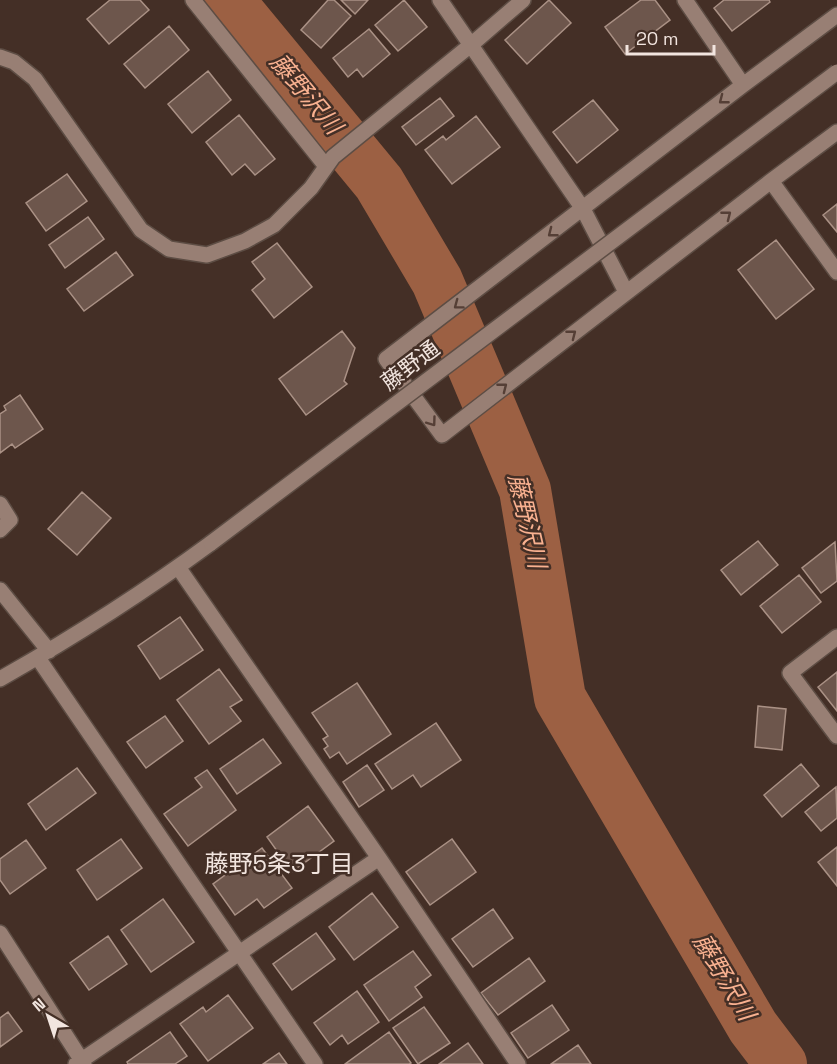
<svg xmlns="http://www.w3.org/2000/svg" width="837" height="1064" font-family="'Space Grotesk','Noto Sans JP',sans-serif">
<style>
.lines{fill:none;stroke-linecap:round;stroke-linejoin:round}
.river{stroke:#9c6043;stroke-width:52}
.building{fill:#6d564c;stroke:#aa9185;stroke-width:1.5}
.minor-casing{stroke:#5d4d44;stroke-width:18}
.minor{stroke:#987f74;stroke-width:15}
.minor-bridge-casing{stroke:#5d4d44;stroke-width:18;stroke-linecap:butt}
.minor-bridge{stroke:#987f74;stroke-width:15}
.oneway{stroke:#553f36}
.labels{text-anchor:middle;stroke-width:5;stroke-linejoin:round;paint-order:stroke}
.street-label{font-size:22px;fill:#f2e5df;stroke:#442f26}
.water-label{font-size:24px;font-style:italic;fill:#f9b190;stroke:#442f26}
.neighbourhood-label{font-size:24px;fill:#f2e5df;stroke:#442f26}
</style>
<rect width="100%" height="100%" fill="#442f26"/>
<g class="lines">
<!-- river -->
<path class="river" d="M228,0L379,183L437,281L525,490L560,698L753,1027L781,1064"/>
</g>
<!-- building -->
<path class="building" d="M110,0H140L149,10L109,44L87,19Z
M328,0H334L351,16L321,48L301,30Z
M341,0H368L355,14Z
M404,0L427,27L398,51L375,25Z
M549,0L571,23L527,64L505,40Z
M641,0H655L670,20L625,54L605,27Z
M724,0H769L770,2L732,31L714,8Z
M169,26L189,50L145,88L124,64Z
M369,29L390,54L363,77L357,69L348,77L333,58Z
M208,71L231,100L192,133L168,104Z
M440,98L454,116L416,145L402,127Z
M593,100L618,130L577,163L553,132Z
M239,115L275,159L255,175L245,164L232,175L206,142Z
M476,116L500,147L452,184L425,150L443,136L446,140Z
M67,174L87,201L46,231L26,203Z
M837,204V232L823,215Z
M88,217L104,239L65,268L49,245Z
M776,240L814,289L776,319L738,270Z
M277,243L312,287L274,318L252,290L265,279L252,262Z
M116,252L133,275L84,311L67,289Z
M342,331L355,348L344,381L347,384L306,415L279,379Z
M20,395L43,429L15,448L12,444L0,453V414L6,410L4,406Z
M82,492L111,518L77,555L48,529Z
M758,541L778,565L741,595L721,570Z
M835,542L837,581L821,593L802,568Z
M799,575L821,602L782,633L760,606Z
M180,617L203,650L160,679L138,646Z
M219,669L242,700L230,707L241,721L209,744L177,700Z
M837,672V711L818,687Z
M357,683L391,734L347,764L339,752L330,758L324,749L328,746L323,739L328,736L312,713Z
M758,706L786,709L782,750L755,747Z
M165,716L183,741L146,768L127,742Z
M436,723L461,760L421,787L413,775L392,789L375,764Z
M263,739L281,763L237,794L220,769Z
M801,764L819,786L782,817L764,795Z
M367,765L384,790L359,807L343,782Z
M77,768L96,793L46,830L28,804Z
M207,770L236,810L188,846L164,814L202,787L195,778Z
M836,787L837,818L821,831L805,812Z
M308,806L334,841L292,872L267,837Z
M121,839L142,868L97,900L77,870Z
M452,839L476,872L430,905L406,872Z
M26,840L46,868L10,894L0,880V859Z
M837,847V886L818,862Z
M262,848L292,888L264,908L257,899L235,915L213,884Z
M372,893L398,927L354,960L329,927Z
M163,899L194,942L151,972L121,930Z
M493,909L513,938L473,967L452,939Z
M316,933L335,959L292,990L273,964Z
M108,936L127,964L89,990L70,963Z
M413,951L431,975L415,987L422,997L389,1021L364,985Z
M529,958L545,981L498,1015L481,993Z
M357,991L379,1022L348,1044L342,1035L330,1045L314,1023Z
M228,995L253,1028L208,1061L180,1024L203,1007L206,1012Z
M552,1005L569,1030L528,1058L511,1033Z
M424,1007L450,1043L418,1064L393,1028Z
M8,1012L22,1031L0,1047V1018Z
M170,1032L187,1056L175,1064H128L127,1062Z
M389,1032L411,1063L409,1064H345Z
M468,1043L483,1064H439Z
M578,1045L591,1064H551Z
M279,1053L287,1064H263Z"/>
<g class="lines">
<defs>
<path id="minor" d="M193,0L325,165
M440,0L583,209L626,292
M685,0L743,85
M837,15L743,85L386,359L442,435L771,181L837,132
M0,57L14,62L35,79L141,230L169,249L207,255L245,241L274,225L311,188L333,157L472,44L523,0
M771,181L837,272
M0,504L10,520L0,530
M178,567L379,858L518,1064
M0,590L49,651
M837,637L790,673L837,736
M38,658L315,1064
M0,679C72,638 143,593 211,543
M0,933L84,1064
M76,1064L379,858"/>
</defs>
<!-- minor casing -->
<use href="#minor" class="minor-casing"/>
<!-- minor -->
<use href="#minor" class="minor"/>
<defs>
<path id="minor-bridge" d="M211,543L837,72"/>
</defs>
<!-- minor-bridge casing -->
<use href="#minor-bridge" class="minor-bridge-casing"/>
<!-- minor-bridge -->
<use href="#minor-bridge" class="minor-bridge"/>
</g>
<!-- one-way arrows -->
<defs><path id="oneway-chevron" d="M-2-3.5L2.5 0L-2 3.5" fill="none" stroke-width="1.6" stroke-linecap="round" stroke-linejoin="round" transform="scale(1.5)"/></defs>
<g class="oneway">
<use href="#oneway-chevron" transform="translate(723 100) rotate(142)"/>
<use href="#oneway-chevron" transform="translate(727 215) rotate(-38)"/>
<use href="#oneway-chevron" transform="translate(552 233) rotate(142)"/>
<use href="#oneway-chevron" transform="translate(458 305) rotate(143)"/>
<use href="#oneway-chevron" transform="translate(572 334) rotate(-38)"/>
<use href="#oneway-chevron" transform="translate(503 387) rotate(-38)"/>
<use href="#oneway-chevron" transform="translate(432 422) rotate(54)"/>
</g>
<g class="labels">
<!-- street labels -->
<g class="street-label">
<text transform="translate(410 365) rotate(-37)" y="8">藤野通</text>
</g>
<!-- water labels -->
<g class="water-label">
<text transform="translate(306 94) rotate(50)" y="8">藤野沢川</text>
<text transform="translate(527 521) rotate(77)" y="8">藤野沢川</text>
<text transform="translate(724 977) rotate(59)" y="8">藤野沢川</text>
</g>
<!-- neighbourhood labels -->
<g class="neighbourhood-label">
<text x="279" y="872">藤野5条3丁目</text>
</g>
</g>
<!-- north arrow -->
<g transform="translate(48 1016) rotate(321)" stroke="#442f26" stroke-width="4.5" paint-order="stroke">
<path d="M0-4.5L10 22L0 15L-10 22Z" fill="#f2e5df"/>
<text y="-9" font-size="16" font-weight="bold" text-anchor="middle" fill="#f2e5df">N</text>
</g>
<!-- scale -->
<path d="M627 45v9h87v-9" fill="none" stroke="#f2e5df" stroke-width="3"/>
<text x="636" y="45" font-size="18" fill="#f2e5df" stroke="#442f26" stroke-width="4.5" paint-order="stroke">20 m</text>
</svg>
